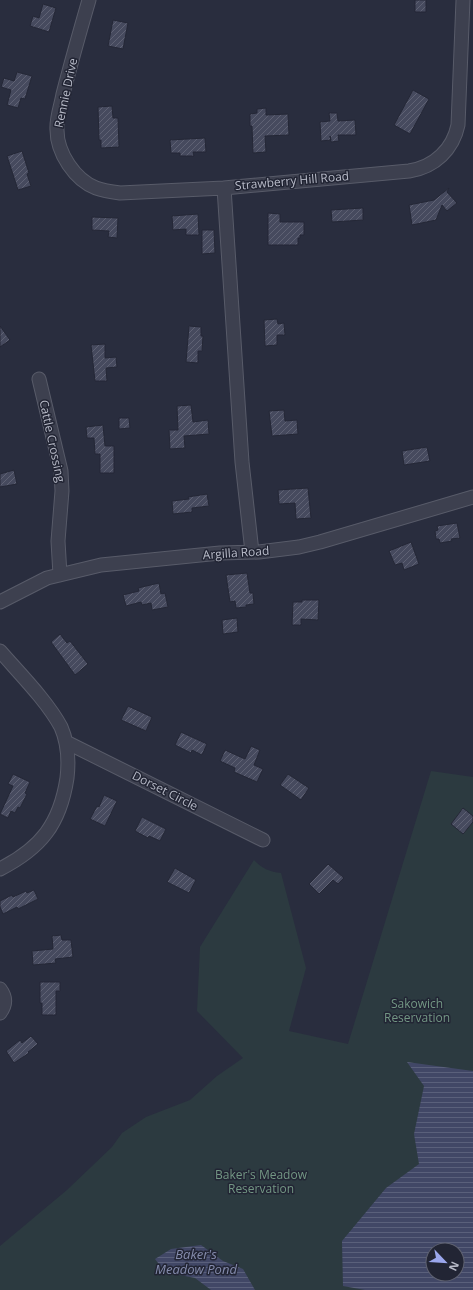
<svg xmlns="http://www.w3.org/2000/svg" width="473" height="1290" font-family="'Open Sans',sans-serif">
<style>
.park{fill:#2c3a40;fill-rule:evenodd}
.water{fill:url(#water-rules);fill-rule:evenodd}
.building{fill:url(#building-hatch);stroke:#242736}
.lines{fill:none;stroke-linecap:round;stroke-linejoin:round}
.street-casing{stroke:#585b69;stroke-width:15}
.street{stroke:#3d404f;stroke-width:13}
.labels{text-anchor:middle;stroke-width:3;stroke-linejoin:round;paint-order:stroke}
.street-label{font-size:12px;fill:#b9bcc9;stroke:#222534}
.park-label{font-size:12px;fill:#739784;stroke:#222534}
.water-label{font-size:13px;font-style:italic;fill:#858cad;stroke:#222534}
</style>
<defs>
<pattern id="water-rules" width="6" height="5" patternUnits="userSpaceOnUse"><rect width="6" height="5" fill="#414766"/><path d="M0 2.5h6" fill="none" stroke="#5a607b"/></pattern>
<pattern id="building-hatch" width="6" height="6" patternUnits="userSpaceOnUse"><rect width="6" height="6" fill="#464a5e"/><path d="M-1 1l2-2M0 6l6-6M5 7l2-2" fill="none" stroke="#5f6274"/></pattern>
</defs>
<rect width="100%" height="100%" fill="#292d3e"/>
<!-- park -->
<path class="park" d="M431,771L473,777V1290H0V1246L67,1190L112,1147L122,1133L146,1117L190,1100L217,1076L243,1058L197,1011L200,947L254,860C261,868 270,872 281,873L306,968L289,1031L348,1044ZM433,1250H457V1274H433Z"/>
<!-- water -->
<path class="water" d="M407,1062L473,1071V1290H365L343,1286L342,1241L386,1188L419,1164L414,1134L424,1086ZM433,1250H457V1274H433Z
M201,1245L223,1261L243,1269L255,1290H211L195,1278L165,1272L155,1259L171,1249Z"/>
<!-- building -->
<path class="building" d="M415,0H426V12H415Z
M43,4L56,8L49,32L30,26L33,16L39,18Z
M113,20L128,23L123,49L108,46Z
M17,72L32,76L25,99L21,98L18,108L7,105L11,90L1,87L4,78L14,81Z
M413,90L429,99L410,134L394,125Z
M112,106L113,118H118L119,147L101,148V140H99L98,107Z
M266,108V115L288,114L289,135L265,136L266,152L253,153L252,126H250V114L257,113V109Z
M329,113H337L338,121L355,120L356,135H338L339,141L331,142L330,136L331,140L321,141L320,122L330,121Z
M205,138L206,152H193L194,156H180V153H171L170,140Z
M22,151L29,173L27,174L31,186L18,190L7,156Z
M449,188L447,192L457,203L447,211L442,205L436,220L412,225L409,205L434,200Z
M363,208V220L332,222L331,210Z
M268,213L280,214V222H304V235H300V238H298V245H268Z
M198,214L199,235H186V229L173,230L172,216Z
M92,217L118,218L117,238L108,237L109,231L92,230Z
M202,230H214L215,253L202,254Z
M277,319L278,324L284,323L285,335H277V345L265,346L264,320Z
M0,326L10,340L0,347Z
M189,326L201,327V336H203L202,351H198V363L186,362Z
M105,344V358L116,357L117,367L106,368L107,381H95L91,345Z
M191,405L193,422L208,420L209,434L184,436L185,448L170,449L169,430H178L177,406Z
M284,410L285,421L297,420L298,434L272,436L269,411Z
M119,418H129L130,428L119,429Z
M103,425L105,446H114V473H100V454H95L94,438H87L86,427Z
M427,447L430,461L404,465L402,451Z
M14,470L17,484L0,487V474Z
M308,488L311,518L296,519L295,503L279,504L278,490Z
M207,494L209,506L192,508V512L173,514L172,501L189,499L188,497Z
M457,523L460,538L451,539L452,541L440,543L439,539H436L435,531L438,530L437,526Z
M411,542L419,564L404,570L402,563L395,565L389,551Z
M247,573L250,593H253L254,604L246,605V607L236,608L235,601L230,602L226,575Z
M159,583L161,594L165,593L168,607L152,610L151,603L142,605L141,602L126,606L123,595L139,591L138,588Z
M302,600H319L318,620L301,619V625H292L293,602H302Z
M237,618L238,632L223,634L222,620Z
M60,634L67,643L70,641L88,664L75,675L51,642Z
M128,706L152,717L146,731L121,720Z
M181,732L207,744L202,755L192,750L191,753L175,745Z
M251,746L260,750L254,765L263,769L257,782L234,772L235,768L220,761L225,750L245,759Z
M13,774L30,782L25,793L27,794L20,808L18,807L15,813L11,811L8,818L0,814L13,786L8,784Z
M288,774L309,788L301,800L280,785Z
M104,795L117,801L105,826L90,819L97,806L99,807Z
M463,808L473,816V822L463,834L451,824Z
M142,817L166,829L160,841L149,836L148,838L135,831Z
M328,864L344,878L338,884L333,880L319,894L309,884Z
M175,868L196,880L189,893L167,882Z
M34,890L38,899L18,909L17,907L3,914L0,907V901L12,895L13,897L26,891L27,893Z
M61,935L62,940H71L73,957L55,959L56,963L33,965L32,951L53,949L52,936Z
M40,982H60V991H56V1015H42V1003H40Z
M31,1036L38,1044L28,1052L29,1053L14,1063L6,1051L20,1040L22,1043Z"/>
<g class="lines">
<defs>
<path id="street" d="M89,0C80,31 71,63 63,94C61,106 56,118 57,130C57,153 75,180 96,188C104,191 112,192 120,193L224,188
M39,379L61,471L62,491L58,541L60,575
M252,552L242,462L224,188L409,171C435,167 453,149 458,125L463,0
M0,602L47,578L101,565L220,553L259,552L299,547L320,542L473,497
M0,651C20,674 47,701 61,727C68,743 69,761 67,778C60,824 41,848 0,869
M66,742L263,840
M0,989C6,997 6,1005 0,1013"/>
</defs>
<!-- street casing -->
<use href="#street" class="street-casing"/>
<!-- street -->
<use href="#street" class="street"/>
</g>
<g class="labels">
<!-- street labels -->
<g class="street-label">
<text transform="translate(66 93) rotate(-78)" y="4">Rennie Drive</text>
<text transform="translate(292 181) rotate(-5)" y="4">Strawberry Hill Road</text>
<text transform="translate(52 441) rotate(78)" y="4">Cattle Crossing</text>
<text transform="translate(236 553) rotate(-4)" y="4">Argilla Road</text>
<text transform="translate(165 791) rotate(27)" y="4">Dorset Circle</text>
</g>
<!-- park labels -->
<g class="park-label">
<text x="417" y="1008">Sakowich<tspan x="417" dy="14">Reservation</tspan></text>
<text x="261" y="1179">Baker's Meadow<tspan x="261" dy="14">Reservation</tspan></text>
</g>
<!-- water labels -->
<g class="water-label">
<text x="196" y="1259">Baker's<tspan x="196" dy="15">Meadow Pond</tspan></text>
</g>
</g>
<!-- north arrow -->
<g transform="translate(445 1262) rotate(115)"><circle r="19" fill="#222534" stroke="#5e6170"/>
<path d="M0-3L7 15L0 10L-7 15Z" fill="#9ba7ed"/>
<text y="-6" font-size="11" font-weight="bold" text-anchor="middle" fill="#b9bcc9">N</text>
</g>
</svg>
